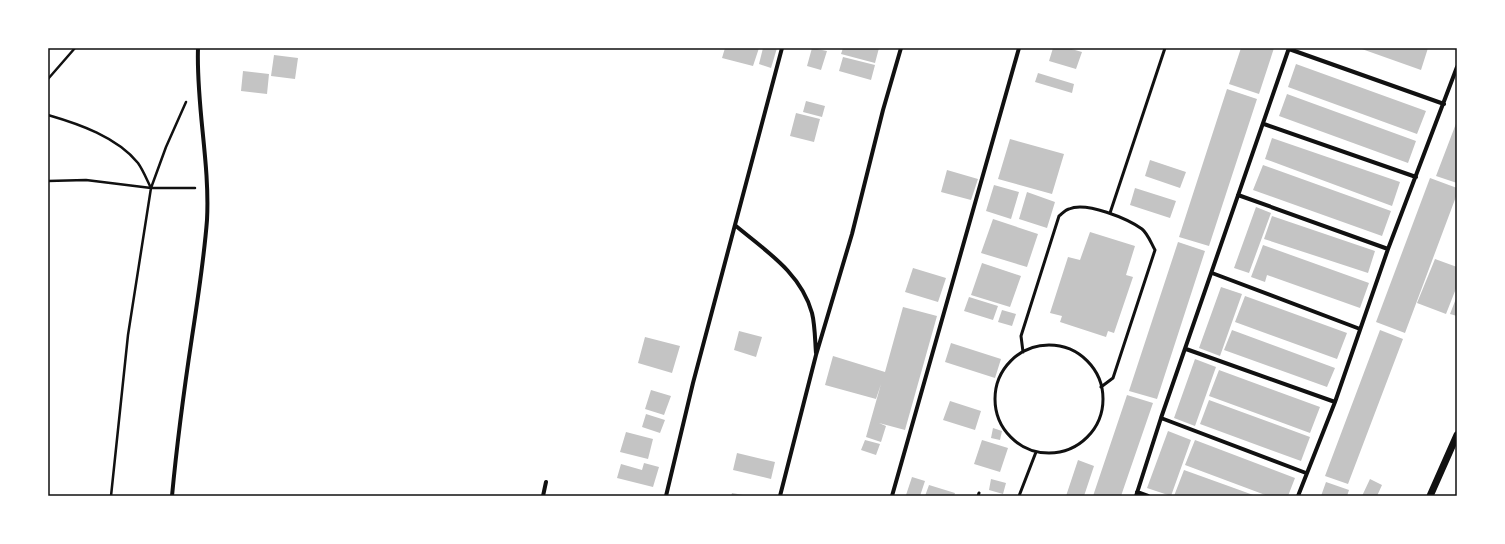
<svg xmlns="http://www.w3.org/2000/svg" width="1505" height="544" font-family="Barlow,sans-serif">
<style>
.building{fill:#c4c4c4}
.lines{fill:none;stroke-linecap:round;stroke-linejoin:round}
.path{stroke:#111;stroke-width:2.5}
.service{stroke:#111;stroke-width:3}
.minor{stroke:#111;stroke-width:4}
.tertiary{stroke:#111;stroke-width:7}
.neatline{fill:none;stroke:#111;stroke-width:1.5}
</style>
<rect width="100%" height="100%" fill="#fff"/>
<!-- building -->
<path class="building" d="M725,48H759L753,66L722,58Z
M763,48H777L771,68L759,64Z
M812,48L827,51L821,70L807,66Z
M843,48H879L875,63L841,54Z
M1053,48H1068L1082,52L1076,69L1049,61Z
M1241,48H1274L1259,94L1229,84Z
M1359,48H1428L1421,70Z
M274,55L298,58L295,79L271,76Z
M843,57L875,65L871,80L839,71Z
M1296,64L1426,111L1417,134L1288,87Z
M243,71L269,74L267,94L241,91Z
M1038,73L1074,84L1072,93L1035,82Z
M1227,89L1257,99L1209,246L1179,237Z
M1287,94L1416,141L1408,163L1279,116Z
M806,101L825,106L822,117L803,112Z
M796,113L820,119L814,142L790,136Z
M1457,121V183L1436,176Z
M1272,138L1400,182L1392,206L1265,159Z
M1010,139L1064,154L1052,194L998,179Z
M1150,160L1186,172L1180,188L1145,176Z
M1263,165L1391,211L1382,236L1253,190Z
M947,170L978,179L971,200L941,192Z
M1430,178L1457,188V194L1405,333L1376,322Z
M994,185L1019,192L1011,219L986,211Z
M1135,188L1176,201L1170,218L1130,205Z
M1027,192L1055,202L1047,228L1019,219Z
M1256,207L1271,213L1249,273L1234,268Z
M1272,216L1375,251L1368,273L1264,239Z
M993,219L1038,234L1027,267L981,253Z
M1090,232L1135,246L1126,275L1133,277L1114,333L1108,331L1106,337L1060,322L1062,316L1050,313L1068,257L1080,260Z
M1178,242L1205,251L1157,399L1129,391Z
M1263,245L1369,283L1360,308L1267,275L1265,282L1251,277Z
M1435,259L1457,267V286L1446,314L1417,303Z
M982,263L1021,276L1010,307L971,295Z
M913,268L946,278L938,302L905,292Z
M1221,287L1242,294L1220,356L1199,348Z
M1245,296L1347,333L1337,359L1235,322Z
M1457,296V316L1450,314Z
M969,297L998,306L993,320L964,311Z
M903,307L937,316L905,430L879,423L886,426L881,442L866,437L881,384L876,399L825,385L833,356L885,372Z
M1002,310L1016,314L1012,326L998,322Z
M1232,330L1335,368L1327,387L1224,350Z
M1380,330L1403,339L1348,484L1325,476Z
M739,331L762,337L756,357L734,350Z
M645,337L680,346L672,373L638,363Z
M951,343L1001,359L995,378L945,362Z
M1195,359L1216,367L1195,426L1174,418Z
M1219,370L1320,407L1310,433L1209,396Z
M651,390L671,396L664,415L645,409Z
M1127,395L1153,403L1121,496H1093Z
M1209,400L1310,437L1301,461L1200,424Z
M950,401L981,411L975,430L943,420Z
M646,414L665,420L660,433L642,427Z
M993,428L1002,431L1000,440L991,438Z
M1168,431L1191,440L1171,496L1147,488Z
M626,432L653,439L648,459L620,452Z
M865,440L880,444L876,455L861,450Z
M982,440L1008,448L1000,472L974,464Z
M1195,440L1295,478L1288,496H1268L1185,465Z
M737,453L775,462L771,479L733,470Z
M1078,460L1094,466L1084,496H1066Z
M644,463L659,467L653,487L617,478L621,464L642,470Z
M1184,470L1234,488L1256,496H1174Z
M912,477L925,481L920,496L906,495Z
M991,479L1006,483L1003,494L989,490Z
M1370,479L1382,485L1377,496H1362Z
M1326,482L1349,490L1347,496H1321Z
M929,485L955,493L954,496H925Z
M732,493L743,495V496H731Z"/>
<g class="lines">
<!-- path -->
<path class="path" d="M48,79L75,48
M48,115C79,124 117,137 138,163C143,170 147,180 151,188
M48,181L86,180L151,188H195
M111,496L128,335L151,188L166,147L186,102"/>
<!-- service -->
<path class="service" d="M1110,213L1165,48
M995 399a54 54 0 1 1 108 0a54 54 0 1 1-108 0Z
M1023,352L1021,336L1059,216C1062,214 1065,210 1069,209C1086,201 1128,219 1142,229C1148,234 1151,243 1155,250L1113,378L1101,387
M978,496L979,493
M1019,496L1036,452"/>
<!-- minor -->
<path class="minor" d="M1289,49L1444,104
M1264,124L1416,177
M1238,195L1388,249
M736,226C766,251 801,273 812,313C815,325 815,340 816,353
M1212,273L1360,329
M1186,349L1335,402
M1161,418L1306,473
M1137,492L1148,496
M172,496C177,443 184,390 192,337C198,298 204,259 207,220C210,162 196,106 198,48
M543,496L546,482
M666,496L693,383L782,48
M780,496L816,355L852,234L883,110L901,48
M892,496L1019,48
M1136,496L1161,418L1289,48
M1298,496L1335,402L1388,249L1457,67"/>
<!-- tertiary -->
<path class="tertiary" d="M1430,496L1457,435"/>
</g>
<!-- border -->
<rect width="1505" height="544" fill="none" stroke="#ffffff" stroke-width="98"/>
<rect x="49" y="49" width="1407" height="446" class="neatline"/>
</svg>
